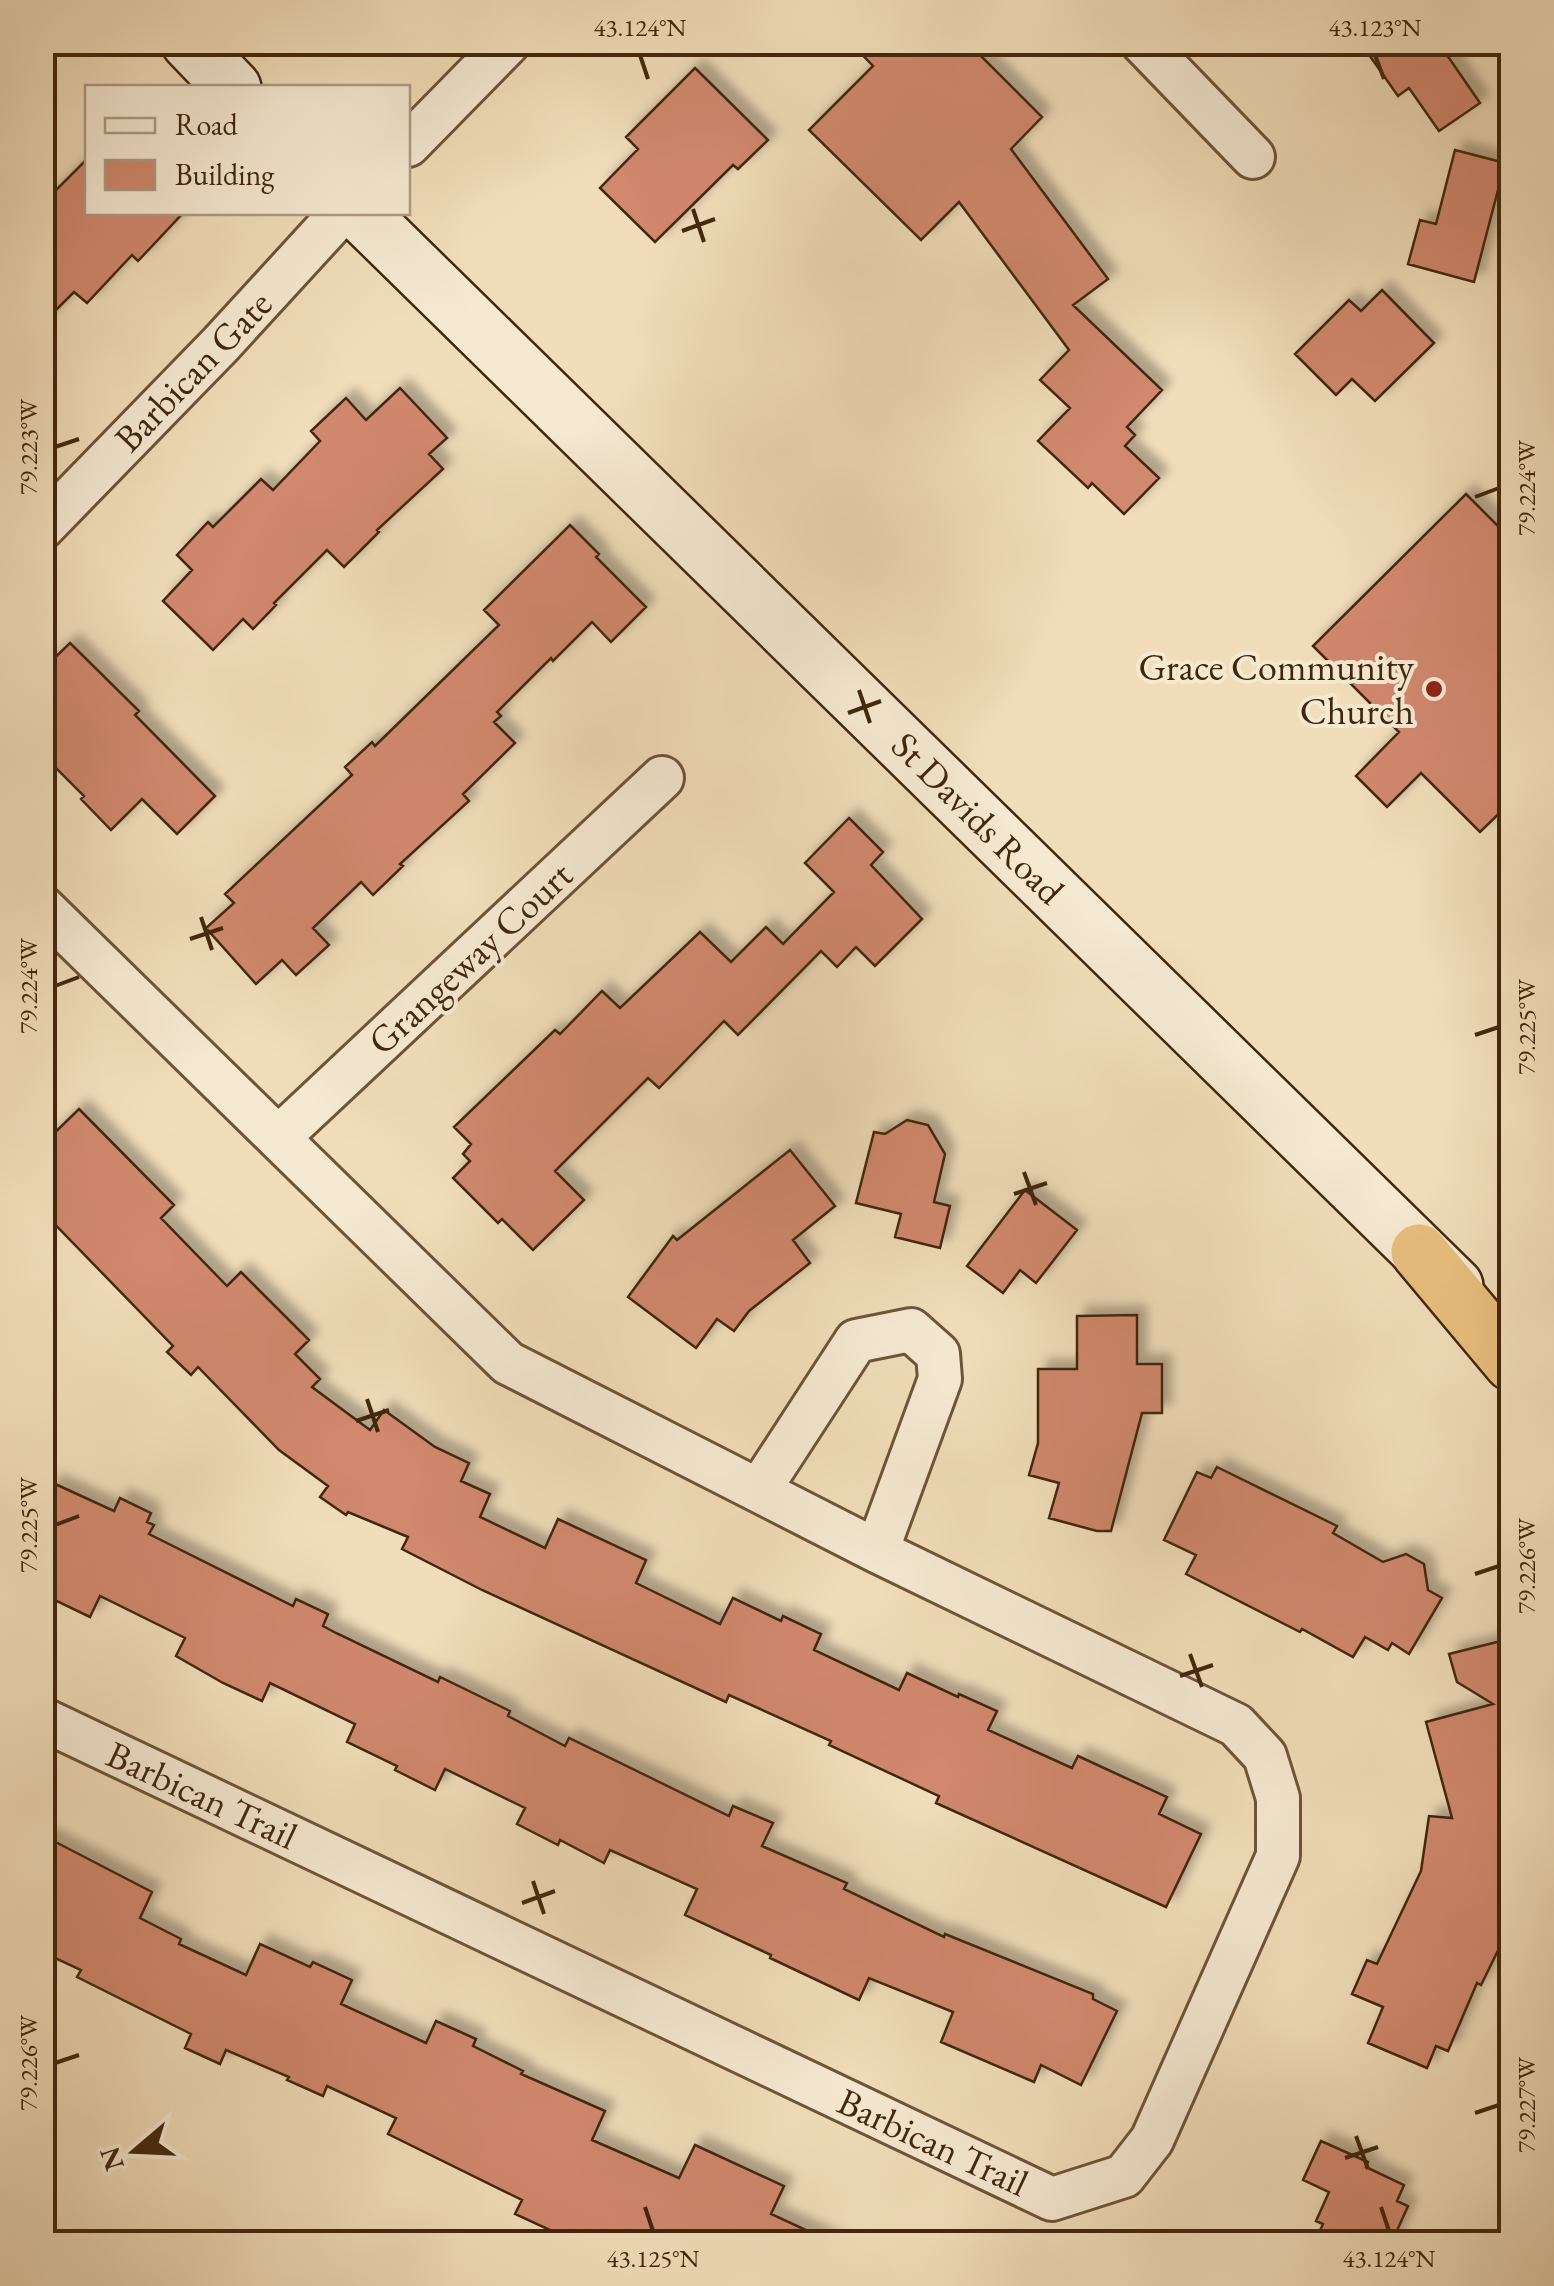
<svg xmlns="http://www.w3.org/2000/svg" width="1554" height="2286" font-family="'EB Garamond',serif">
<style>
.park{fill:url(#park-crowns);stroke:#7b7450;stroke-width:2.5}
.building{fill:#d0886e;stroke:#42270c;stroke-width:2.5;filter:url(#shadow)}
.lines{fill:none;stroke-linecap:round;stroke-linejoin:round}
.street-casing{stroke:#6e5438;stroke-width:48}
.secondary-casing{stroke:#42270c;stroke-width:60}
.highway-casing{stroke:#42270c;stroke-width:60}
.street{stroke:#f6e9d2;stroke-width:42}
.secondary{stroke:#f6e9d2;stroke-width:55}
.highway{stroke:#e8be7d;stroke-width:55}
.ticks{fill:none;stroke:#42270c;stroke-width:4}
.poi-dot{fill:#8f2418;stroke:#f6e9d2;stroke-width:4}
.labels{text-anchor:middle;stroke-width:8;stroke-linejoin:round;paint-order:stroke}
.street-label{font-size:38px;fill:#42270c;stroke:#f6e9d2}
.poi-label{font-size:38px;fill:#42270c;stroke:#f6e9d2;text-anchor:end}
.neatline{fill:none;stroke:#42270c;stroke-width:4}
.ticks-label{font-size:25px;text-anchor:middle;fill:#42270c}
</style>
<defs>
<pattern id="park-crowns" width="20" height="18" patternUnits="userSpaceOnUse" patternTransform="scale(2.5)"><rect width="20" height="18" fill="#b4c295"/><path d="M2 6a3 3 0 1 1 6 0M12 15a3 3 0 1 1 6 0" fill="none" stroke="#949e78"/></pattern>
<filter id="shadow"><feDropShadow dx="9" dy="-9" stdDeviation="5" flood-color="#0004"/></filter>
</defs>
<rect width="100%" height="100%" fill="#f1ddba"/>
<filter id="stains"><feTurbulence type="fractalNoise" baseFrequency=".002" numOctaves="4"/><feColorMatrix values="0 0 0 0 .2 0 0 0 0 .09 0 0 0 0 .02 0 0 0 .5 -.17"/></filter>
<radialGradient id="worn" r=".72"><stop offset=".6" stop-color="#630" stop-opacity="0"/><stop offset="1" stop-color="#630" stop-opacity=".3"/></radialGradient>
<!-- park -->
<path class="park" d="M1511,2192V2243H1494Z"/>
<!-- building -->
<path class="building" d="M850,42H967L1042,117L1011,149L1108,279L1073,305L1162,390L1127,427L1135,435L1125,446L1159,478L1124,514L1092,483L1088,488L1038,441L1070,408L1040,380L1069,350L959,202L921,240L809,130L873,66Z
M1360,42H1438L1480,103L1439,131L1409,88L1398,96Z
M695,68L768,140L738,169L733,165L655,242L600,188L638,149L626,137Z
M1455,150L1505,163L1474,282L1408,264L1420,220L1436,224Z
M88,158V212H184L138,261L132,255L87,303L74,292L42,324V204Z
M1382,290L1434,343L1375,401L1352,379L1336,395L1295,354L1349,300L1361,311Z
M400,388L447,438L429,454L443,469L377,530L379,532L344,567L327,550L274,603L276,605L253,629L243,619L213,650L163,601L192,570L177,555L208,522L213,527L261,479L273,490L320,441L311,431L346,398L366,420Z
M1466,494L1512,540V801L1480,832L1421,773L1387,807L1356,776L1399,732L1313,646Z
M570,525L599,554L596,557L646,607L611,642L592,622L553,661L551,658L497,712L501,716L494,722L515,743L463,794L469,801L400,864L403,866L373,895L361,882L313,928L329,945L296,975L282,960L256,984L206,928L234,903L225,894L352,775L345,767L372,742L375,746L499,625L484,610Z
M70,643L139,711L135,715L215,796L177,834L142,799L111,830L81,799L84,796L42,754V670Z
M849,818L883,852L871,865L922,919L875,966L856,947L837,967L821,951L738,1035L724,1021L659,1088L648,1078L555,1171L584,1200L533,1250L502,1219L498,1223L453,1178L470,1161L463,1154L471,1144L454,1127L555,1030L560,1034L602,991L620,1008L700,932L731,962L766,927L783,944L834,892L805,863Z
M79,1109L174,1205L161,1218L227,1286L241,1272L309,1340L295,1354L320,1379L312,1387L370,1430L384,1410L435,1447L469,1463L461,1481L490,1494L480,1517L545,1548L558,1519L646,1560L636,1583L720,1624L733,1598L781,1621L783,1616L821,1634L814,1650L899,1690L907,1673L958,1697L959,1694L997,1711L988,1730L1072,1768L1078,1756L1167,1797L1159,1814L1201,1834L1166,1907L936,1803L939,1796L829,1745L831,1741L729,1695L726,1702L482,1590L402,1549L408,1537L348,1512L346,1515L320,1497L328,1486L279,1450L198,1367L191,1375L167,1352L173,1346L42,1211V1145Z
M907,1120L928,1125L945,1154L934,1202L950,1206L940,1248L895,1237L901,1214L856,1203L874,1132L885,1134Z
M790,1150L835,1206L793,1240L810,1263L749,1311L734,1331L717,1319L696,1348L628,1297L673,1236L677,1240Z
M1025,1190L1077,1230L1036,1283L1020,1270L1003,1293L967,1266Z
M1137,1315V1364H1162V1413H1142L1111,1531H1097L1049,1518L1059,1483L1029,1475L1038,1443V1369H1077V1316Z
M1217,1467L1337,1526L1333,1533L1383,1562L1406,1554L1424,1564L1428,1590L1442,1598L1409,1654L1392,1643L1388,1650L1365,1637L1353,1657L1302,1629L1300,1632L1186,1574L1196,1555L1164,1540L1197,1472L1211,1478Z
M53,1483L114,1511L120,1498L151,1513L147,1522L154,1525L149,1534L293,1606L296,1599L328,1614L323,1626L336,1633L438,1682L440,1677L510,1711L508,1716L565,1746L569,1738L729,1816L733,1806L773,1823L762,1846L847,1883L844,1889L944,1937L945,1934L1093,1994V1999L1117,2011L1081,2085L1041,2065L1034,2082L941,2042L953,2012L869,1978L859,2000L770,1958L771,1955L685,1915L697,1889L610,1850L604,1863L560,1840L558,1845L517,1824L525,1808L445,1769L435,1790L395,1770L397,1766L347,1742L355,1724L270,1683L262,1701L223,1683L176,1656L185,1638L100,1596L90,1617L42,1594V1506Z
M1505,1640L1512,1664V1922L1481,1985L1477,1983L1448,2051L1436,2046L1427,2068L1368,2043L1383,2007L1352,1994L1367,1960L1377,1964L1421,1871L1429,1816L1452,1818L1426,1722L1493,1704L1457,1682L1449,1654Z
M42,1835L152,1892L140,1918L181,1939L179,1944L246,1975L260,1944L310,1967L313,1962L352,1980L341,2004L426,2043L436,2021L476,2039L473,2046L523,2071L521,2074L605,2111L592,2140L679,2178L695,2145L784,2186L771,2214L836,2244H580L515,2214L522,2200L388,2134L396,2118L327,2086L323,2096L287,2080L289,2077L226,2050L220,2064L185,2048L191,2034L77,1977L81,1970L42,1952Z
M1321,2141L1368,2162L1366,2167L1404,2185L1397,2201L1408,2206L1391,2244H1314L1323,2224L1316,2221L1329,2192L1303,2180Z"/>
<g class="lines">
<defs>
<path id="street" d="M1142,42L1253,157
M408,145L509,42
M42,528L221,344L342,212
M42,907L508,1363L877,1551L1236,1725L1265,1756L1278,1798V1856L1152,2140L1124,2176L1052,2199L42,1719
M278,1138L662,778
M759,1490L856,1341L911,1330L938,1354L940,1379L877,1551"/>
<path id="secondary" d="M189,42L233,88
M359,212L1455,1286"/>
<path id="highway" d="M1419,1252L1512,1363"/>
</defs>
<!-- street casing -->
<use href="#street" class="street-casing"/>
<!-- secondary casing -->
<use href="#secondary" class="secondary-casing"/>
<!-- highway casing -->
<use href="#highway" class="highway-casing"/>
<!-- street -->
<use href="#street" class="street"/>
<!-- secondary -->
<use href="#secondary" class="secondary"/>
<!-- highway -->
<use href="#highway" class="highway"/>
</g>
<!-- ticks -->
<path class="ticks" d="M640,55L648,79M1375,55L1384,79M693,209L704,242M682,231L715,219M55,447L79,439M1475,497L1499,488M859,690L870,723M848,713L881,701M201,917L212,950M190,939L223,928M55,986L79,977M1475,1035L1499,1027M1024,1172L1036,1205M1014,1194L1047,1183M367,1399L378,1432M356,1421L389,1410M55,1525L79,1516M1475,1574L1499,1566M1190,1654L1202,1687M1180,1676L1213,1665M533,1881L544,1914M522,1903L555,1891M55,2063L79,2055M1475,2113L1499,2105M1356,2136L1368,2169M1345,2158L1378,2147M645,2207L653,2231M1381,2207L1389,2231"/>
<!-- markers -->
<circle class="poi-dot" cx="1434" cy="689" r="10"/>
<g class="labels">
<!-- street labels -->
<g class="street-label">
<text transform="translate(193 371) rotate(-46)" y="13">Barbican Gate</text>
<text transform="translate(978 818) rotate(45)" y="13">St Davids Road</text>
<text transform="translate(470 958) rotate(-43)" y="13">Grangeway Court</text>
<text transform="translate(202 1795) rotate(25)" y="13">Barbican Trail</text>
<text transform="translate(933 2142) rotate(25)" y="13">Barbican Trail</text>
</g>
<!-- poi labels -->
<g class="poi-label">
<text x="1414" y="680">Grace Community<tspan x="1414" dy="44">Church</tspan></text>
</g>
</g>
<!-- margin -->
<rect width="1554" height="2286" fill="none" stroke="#f1ddba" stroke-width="110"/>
<!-- legend -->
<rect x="85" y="85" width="325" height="130" fill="#f6e9d2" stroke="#ae9b83" stroke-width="2.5"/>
<rect x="105" y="118" width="50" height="15" fill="#f6e9d2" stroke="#ae9b83" stroke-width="2.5"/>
<text x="175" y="135" font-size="30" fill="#42270c">Road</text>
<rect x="105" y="160" width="50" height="30" fill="#d0886e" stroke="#ae9b83" stroke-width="2.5"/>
<text x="175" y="185" font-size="30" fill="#42270c">Building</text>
<!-- north arrow -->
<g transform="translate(135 2151) rotate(251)" stroke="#f6e9d2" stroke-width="8" paint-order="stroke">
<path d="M0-8L18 38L0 25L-18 38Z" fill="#42270c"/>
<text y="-15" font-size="28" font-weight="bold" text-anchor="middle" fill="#42270c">N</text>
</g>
<rect x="55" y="55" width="1444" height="2176" class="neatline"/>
<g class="ticks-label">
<text x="640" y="36">43.124°N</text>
<text x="1375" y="36">43.123°N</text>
<text transform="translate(28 447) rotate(-90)" y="9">79.223°W</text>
<text transform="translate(1526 488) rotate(-90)" y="9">79.224°W</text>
<text transform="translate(28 986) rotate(-90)" y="9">79.224°W</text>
<text transform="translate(1526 1027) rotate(-90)" y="9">79.225°W</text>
<text transform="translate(28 1525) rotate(-90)" y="9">79.225°W</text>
<text transform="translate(1526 1566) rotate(-90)" y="9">79.226°W</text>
<text transform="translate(28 2063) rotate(-90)" y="9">79.226°W</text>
<text transform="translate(1526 2105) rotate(-90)" y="9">79.227°W</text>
<text x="653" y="2267">43.125°N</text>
<text x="1389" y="2267">43.124°N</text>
</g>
<rect width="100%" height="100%" filter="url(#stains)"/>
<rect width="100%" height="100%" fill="url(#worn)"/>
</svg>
